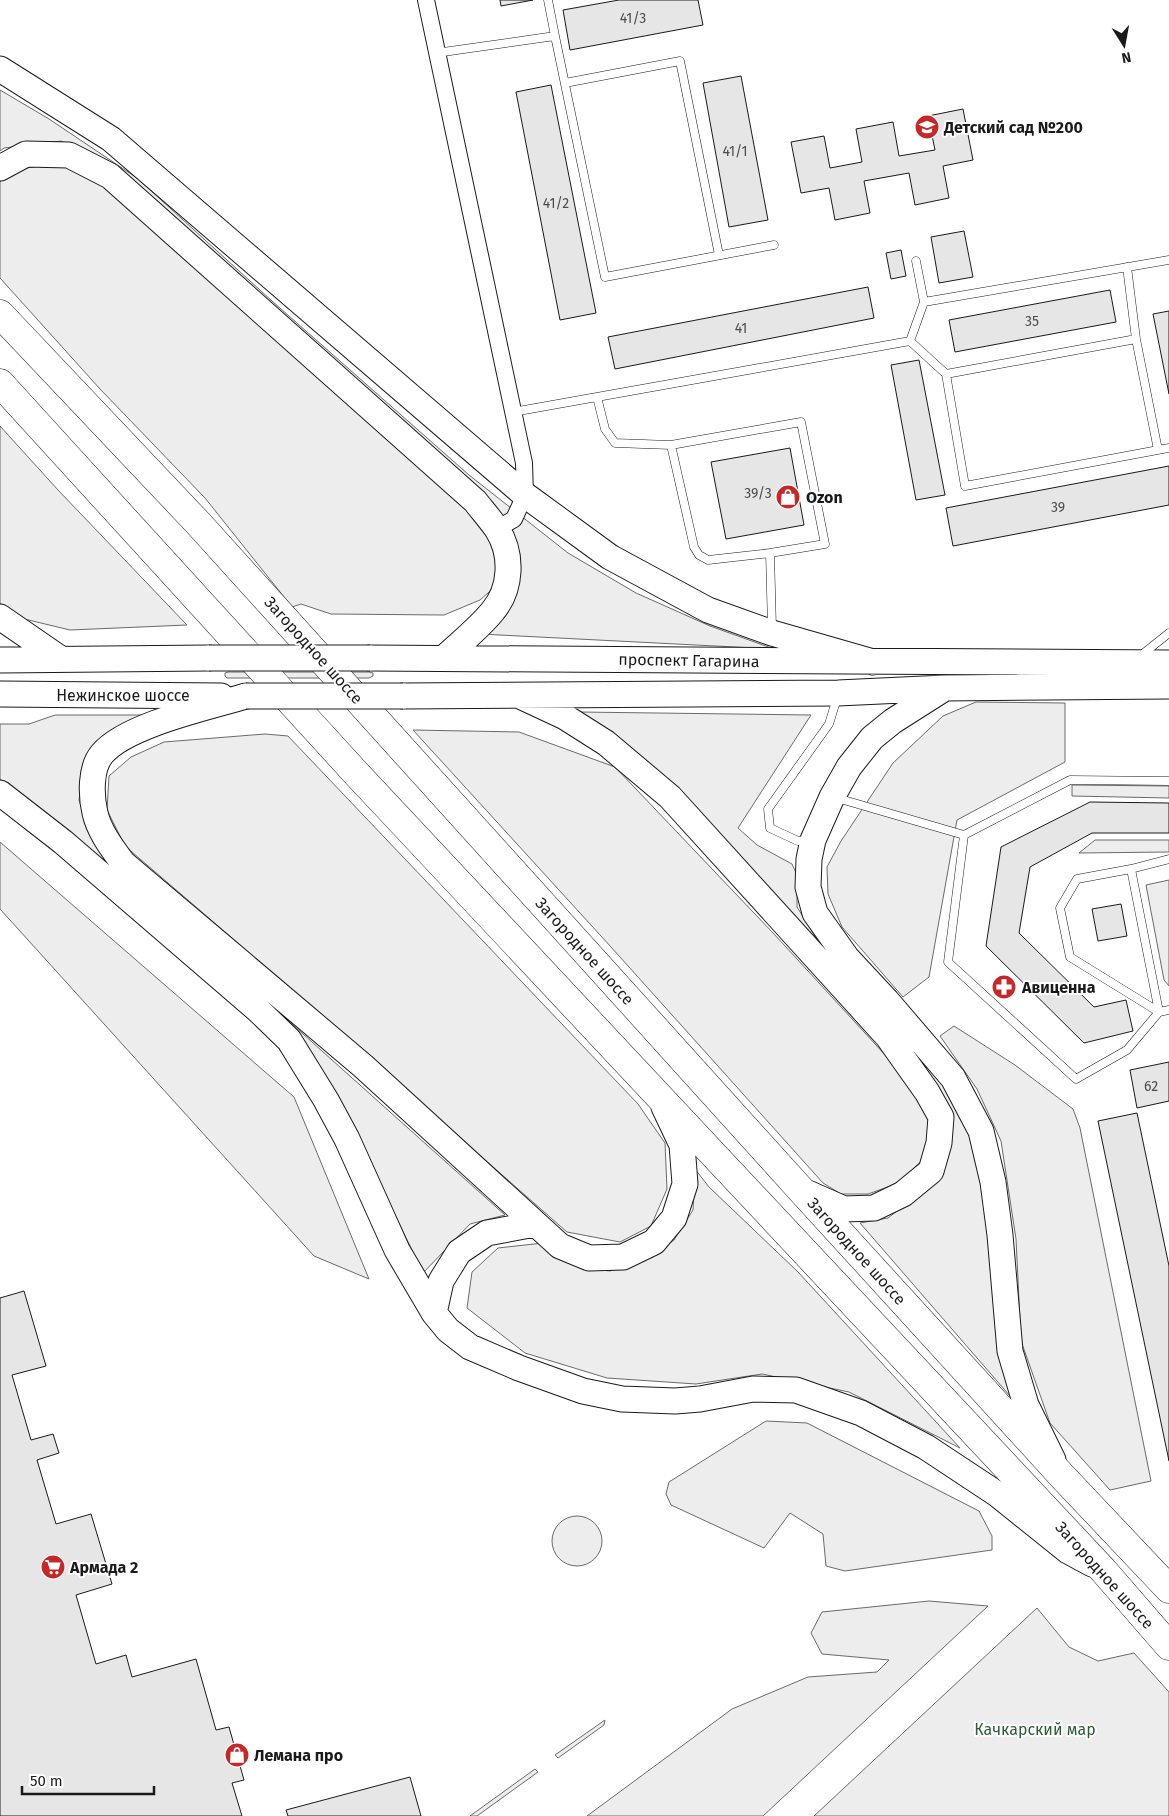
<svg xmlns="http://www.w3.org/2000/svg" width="1169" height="1816" font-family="'Fira Sans',sans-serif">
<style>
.built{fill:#ededed;stroke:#6a6a6a}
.building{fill:#e6e6e6;stroke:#1a1a1a}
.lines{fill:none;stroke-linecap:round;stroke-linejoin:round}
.lane-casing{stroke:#1a1a1a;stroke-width:9}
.street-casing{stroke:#1a1a1a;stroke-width:18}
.primary-casing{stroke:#1a1a1a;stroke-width:27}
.highway-casing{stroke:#1a1a1a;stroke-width:29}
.lane{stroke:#fff;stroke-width:8}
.street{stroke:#fff;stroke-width:16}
.primary{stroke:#fff;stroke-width:25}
.highway{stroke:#fff;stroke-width:28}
.primary-bridge-casing{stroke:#1a1a1a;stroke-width:27;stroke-linecap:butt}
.primary-bridge{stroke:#fff;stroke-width:25}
.labels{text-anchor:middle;stroke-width:4;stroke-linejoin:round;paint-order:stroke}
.number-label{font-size:14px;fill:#4d4d4d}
.poi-label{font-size:16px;font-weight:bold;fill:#1a1a1a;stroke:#fff;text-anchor:start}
.street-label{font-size:16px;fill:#1a1a1a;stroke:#fff}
.park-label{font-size:16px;fill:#2b5a34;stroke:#fff}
</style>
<rect width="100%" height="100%" fill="#fff"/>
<!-- built -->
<path class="built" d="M0,90L49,119L137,178L272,301L469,475L568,553L636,593L710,626L774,649L480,634L511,537L111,168L61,141L4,148L0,151Z
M60,163L98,179L428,472L478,521L498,553L497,585L480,600L444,615L331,614L301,604L292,607L205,498L100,389L0,278V182L13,170Z
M0,426L58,490L187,625L70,630L16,617L0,603Z
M228,672H369L373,673V676L369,678H227L225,676V673Z
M976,702L1065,703V762L957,820L929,977L903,997L842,927L828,894L827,867L841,841L893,763L943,716Z
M579,712L811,715L738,828L757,845L792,864L797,875V907L818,941L927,1057L958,1100L977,1150L1010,1396L860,1223L888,1218L938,1179L950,1115Z
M55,715H147L84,771L79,800L93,842L121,874L264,999L505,1215L470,1224L423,1273L385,1194L287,1025L41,809L0,779V724H29Z
M413,730L519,732L615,767L774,934L909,1081L931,1126L921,1161L899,1183L868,1194H841L823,1183L611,947Z
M265,734L288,736L638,1104L665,1143L667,1189L651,1226L620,1242L567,1232L239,944L125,846L107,810L109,776L131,757L164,742Z
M1072,785L1169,786V798L1072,796Z
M1095,840H1169V852L1079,853Z
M0,842L294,1097L369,1279L314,1256L0,909Z
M1169,880V986L1164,980L1146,885Z
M954,1026L1015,1065L1073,1109L1080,1128L1151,1481L1110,1490L1050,1423L1021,1341L1016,1239L1001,1141L977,1089L940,1036Z
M695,1169L709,1187L798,1272L960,1448L849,1392L762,1374L696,1384L607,1378L525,1353L467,1308L472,1272L498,1248L543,1243L583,1268L610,1271L650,1257L674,1240L693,1210Z
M766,1421L807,1423L979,1511L992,1536V1550L845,1571L826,1566L823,1534L790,1513L764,1548L671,1505L666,1494L669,1482Z
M552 1541a25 25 0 1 1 50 0a25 25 0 1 1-50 0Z
M929,1601L988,1606L763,1816H587L732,1709L808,1677L877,1672L889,1660L822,1654L811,1633L822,1612Z
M1037,1608L1069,1647L1098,1661L1134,1653L1169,1692V1816H814Z
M605,1720L604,1725L558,1758L555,1755Z
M535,1769L538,1772L477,1816H470Z"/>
<!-- building -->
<path class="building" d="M500,0H533L501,6Z
M619,0H698L703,25L570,50L563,10Z
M741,76L768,220L729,227L703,83Z
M551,85L596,313L560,320L516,92Z
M963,109L973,160L943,166L949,198L915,205L909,173L864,181L870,213L835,220L829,188L801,193L791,142L824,136L830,168L862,162L856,129L893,122L899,156L935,150L928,116Z
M964,231L973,277L939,283L931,237Z
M901,250L906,276L891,279L886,253Z
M868,287L874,318L615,369L608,337Z
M1110,290L1116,322L955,352L949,320Z
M1169,311V394L1153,314Z
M919,360L945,495L916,500L891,365Z
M790,448L804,525L726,539L711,462Z
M1169,466V505L953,546L946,508Z
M1090,802L1169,803V833H1092L1030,867L1019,933L1094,1007L1126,1000L1133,1031L1084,1043L986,946L1001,847Z
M1121,904L1127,936L1098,941L1092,909Z
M1169,1062V1101L1137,1108L1130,1070Z
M1137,1113L1169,1266V1461L1098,1121Z
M24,1291L46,1366L12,1375L31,1440L53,1434L59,1453L37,1460L56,1524L91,1514L112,1584L76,1595L96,1664L126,1655L132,1677L196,1659L216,1730L229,1727L244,1780L232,1783L242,1816H0V1298Z
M410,1777L421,1816H288L286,1810Z"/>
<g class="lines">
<defs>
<path id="lane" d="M555,36L605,277L774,245
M436,53L555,36L548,0
M565,83L680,61L719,255
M916,261L924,302
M1127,267L1136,339L1158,450
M910,341L924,302L1169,260
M946,374L965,486L1169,448
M597,397L605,429L615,443L671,445L694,547L699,555L708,560L770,553L772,628
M513,412L910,341L946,374L1136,339
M671,445L801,422L825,544L770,553
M1139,657L1169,633
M837,798L964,835L948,962L1076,1079L1127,1050L1159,1012L1169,1010
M964,835L1070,780L1169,781
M809,840L798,841L770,828L768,809L829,724L837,698
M1131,869L1077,879L1060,908L1070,957L1159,1012
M1159,1012L1131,869L1169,859"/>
<path id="street" d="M426,0L524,463L525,495L514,519L497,529"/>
<path id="primary" d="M0,69L111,139L525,495L610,557L708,610L772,633L873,662
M0,168L26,154L69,155L110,176L475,501C482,510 490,519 497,529C513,554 512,589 492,612C478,629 460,643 444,658
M0,617L61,659
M370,658L1169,663
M0,660L209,658
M945,688L893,721L872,738L849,767L832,797L813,840L809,859L808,887L815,913L847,958L887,1001L953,1078L981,1131L993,1182L1000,1235L1010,1351L1026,1405L1053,1460
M0,694L221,696
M246,696C209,707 126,725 102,754C90,768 91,796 95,813C99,831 112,848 123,863L363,1066L560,1246L589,1258L623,1257L654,1242L674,1218L685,1184L682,1145L664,1107
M403,696L838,693L945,688L1169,686
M520,696L565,717L606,743L670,797L888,1037L927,1092L941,1117L939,1143L931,1171L903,1194L874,1208L844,1209L801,1190
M0,793L63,842L258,1010L289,1040L326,1100L347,1139L397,1250L434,1313L448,1330L470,1347L519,1368L583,1391L622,1399L675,1401L700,1399L753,1389L796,1390L861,1413L926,1447L997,1494L1068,1551L1092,1564
M434,1313L441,1281L459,1252L487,1233L535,1224"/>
<path id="highway" d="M0,314L198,523L801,1190L1062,1476L1169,1589
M0,383L354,771L1103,1570L1169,1646"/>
</defs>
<!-- lane casing -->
<use href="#lane" class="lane-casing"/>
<!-- street casing -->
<use href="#street" class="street-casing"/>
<!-- primary casing -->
<use href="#primary" class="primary-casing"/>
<!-- highway casing -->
<use href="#highway" class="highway-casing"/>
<!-- lane -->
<use href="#lane" class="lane"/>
<!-- street -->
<use href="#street" class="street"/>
<!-- primary -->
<use href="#primary" class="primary"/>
<!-- highway -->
<use href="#highway" class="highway"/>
<defs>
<path id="primary-bridge" d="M209,658H370
M246,696H403"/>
</defs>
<!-- primary-bridge casing -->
<use href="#primary-bridge" class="primary-bridge-casing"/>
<!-- primary-bridge -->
<use href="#primary-bridge" class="primary-bridge"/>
</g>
<!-- icons -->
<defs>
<symbol id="school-disc" viewBox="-11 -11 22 22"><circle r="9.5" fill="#c62828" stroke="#fff"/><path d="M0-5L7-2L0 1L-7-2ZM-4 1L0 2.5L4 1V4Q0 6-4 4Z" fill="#fff"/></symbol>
<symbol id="shop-disc" viewBox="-11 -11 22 22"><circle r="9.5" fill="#c62828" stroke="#fff"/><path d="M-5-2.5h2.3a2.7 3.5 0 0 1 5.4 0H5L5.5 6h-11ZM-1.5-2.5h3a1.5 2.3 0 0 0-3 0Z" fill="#fff"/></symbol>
<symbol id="pharmacy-disc" viewBox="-11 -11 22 22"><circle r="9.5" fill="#c62828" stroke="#fff"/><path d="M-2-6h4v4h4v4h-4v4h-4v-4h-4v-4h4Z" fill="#fff"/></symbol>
<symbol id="supermarket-disc" viewBox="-11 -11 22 22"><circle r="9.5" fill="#c62828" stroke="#fff"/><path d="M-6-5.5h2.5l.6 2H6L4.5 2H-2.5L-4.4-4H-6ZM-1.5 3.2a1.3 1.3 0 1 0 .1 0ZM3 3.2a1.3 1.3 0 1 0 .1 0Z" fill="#fff"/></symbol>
</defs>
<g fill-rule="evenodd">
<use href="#school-disc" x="913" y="113" width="28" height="28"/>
<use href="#shop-disc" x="774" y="483" width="28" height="28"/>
<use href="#pharmacy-disc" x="990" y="973" width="28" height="28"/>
<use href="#supermarket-disc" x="39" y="1553" width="28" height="28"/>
<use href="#shop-disc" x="223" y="1741" width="28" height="28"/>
</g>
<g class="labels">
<!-- number labels -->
<g class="number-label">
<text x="633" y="23">41/3</text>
<text x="735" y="156">41/1</text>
<text x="556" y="208">41/2</text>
<text x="1032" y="326">35</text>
<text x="741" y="333">41</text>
<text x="758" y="498">39/3</text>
<text x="1058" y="512">39</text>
<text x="1151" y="1091">62</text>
</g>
<!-- poi labels -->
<g class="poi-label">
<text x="944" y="133">Детский сад №200</text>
<text x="806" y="503">Ozon</text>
<text x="1022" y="993">Авиценна</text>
<text x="70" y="1573">Армада 2</text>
<text x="254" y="1761">Лемана про</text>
</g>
<!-- street labels -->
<g class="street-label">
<text transform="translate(314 650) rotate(48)" y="6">Загородное шоссе</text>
<text transform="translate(689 660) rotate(1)" y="6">проспект Гагарина</text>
<text x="123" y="701">Нежинское шоссе</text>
<text transform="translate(585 951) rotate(48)" y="6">Загородное шоссе</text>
<text transform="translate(857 1251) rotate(48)" y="6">Загородное шоссе</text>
<text transform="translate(1105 1575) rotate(48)" y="6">Загородное шоссе</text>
</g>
<!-- park labels -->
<g class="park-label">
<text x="1035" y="1735">Качкарский мар</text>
</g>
</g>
<!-- north arrow -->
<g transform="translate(1124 45) rotate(169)" stroke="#ffffff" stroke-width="4" paint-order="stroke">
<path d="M0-4L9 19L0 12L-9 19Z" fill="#1a1a1a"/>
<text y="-8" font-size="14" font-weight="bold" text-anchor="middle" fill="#1a1a1a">N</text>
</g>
<!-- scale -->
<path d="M22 1786v8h132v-8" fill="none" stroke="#1a1a1a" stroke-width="2.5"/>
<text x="30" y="1786" font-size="15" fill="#1a1a1a" stroke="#ffffff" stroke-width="4" paint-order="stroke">50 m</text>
</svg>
